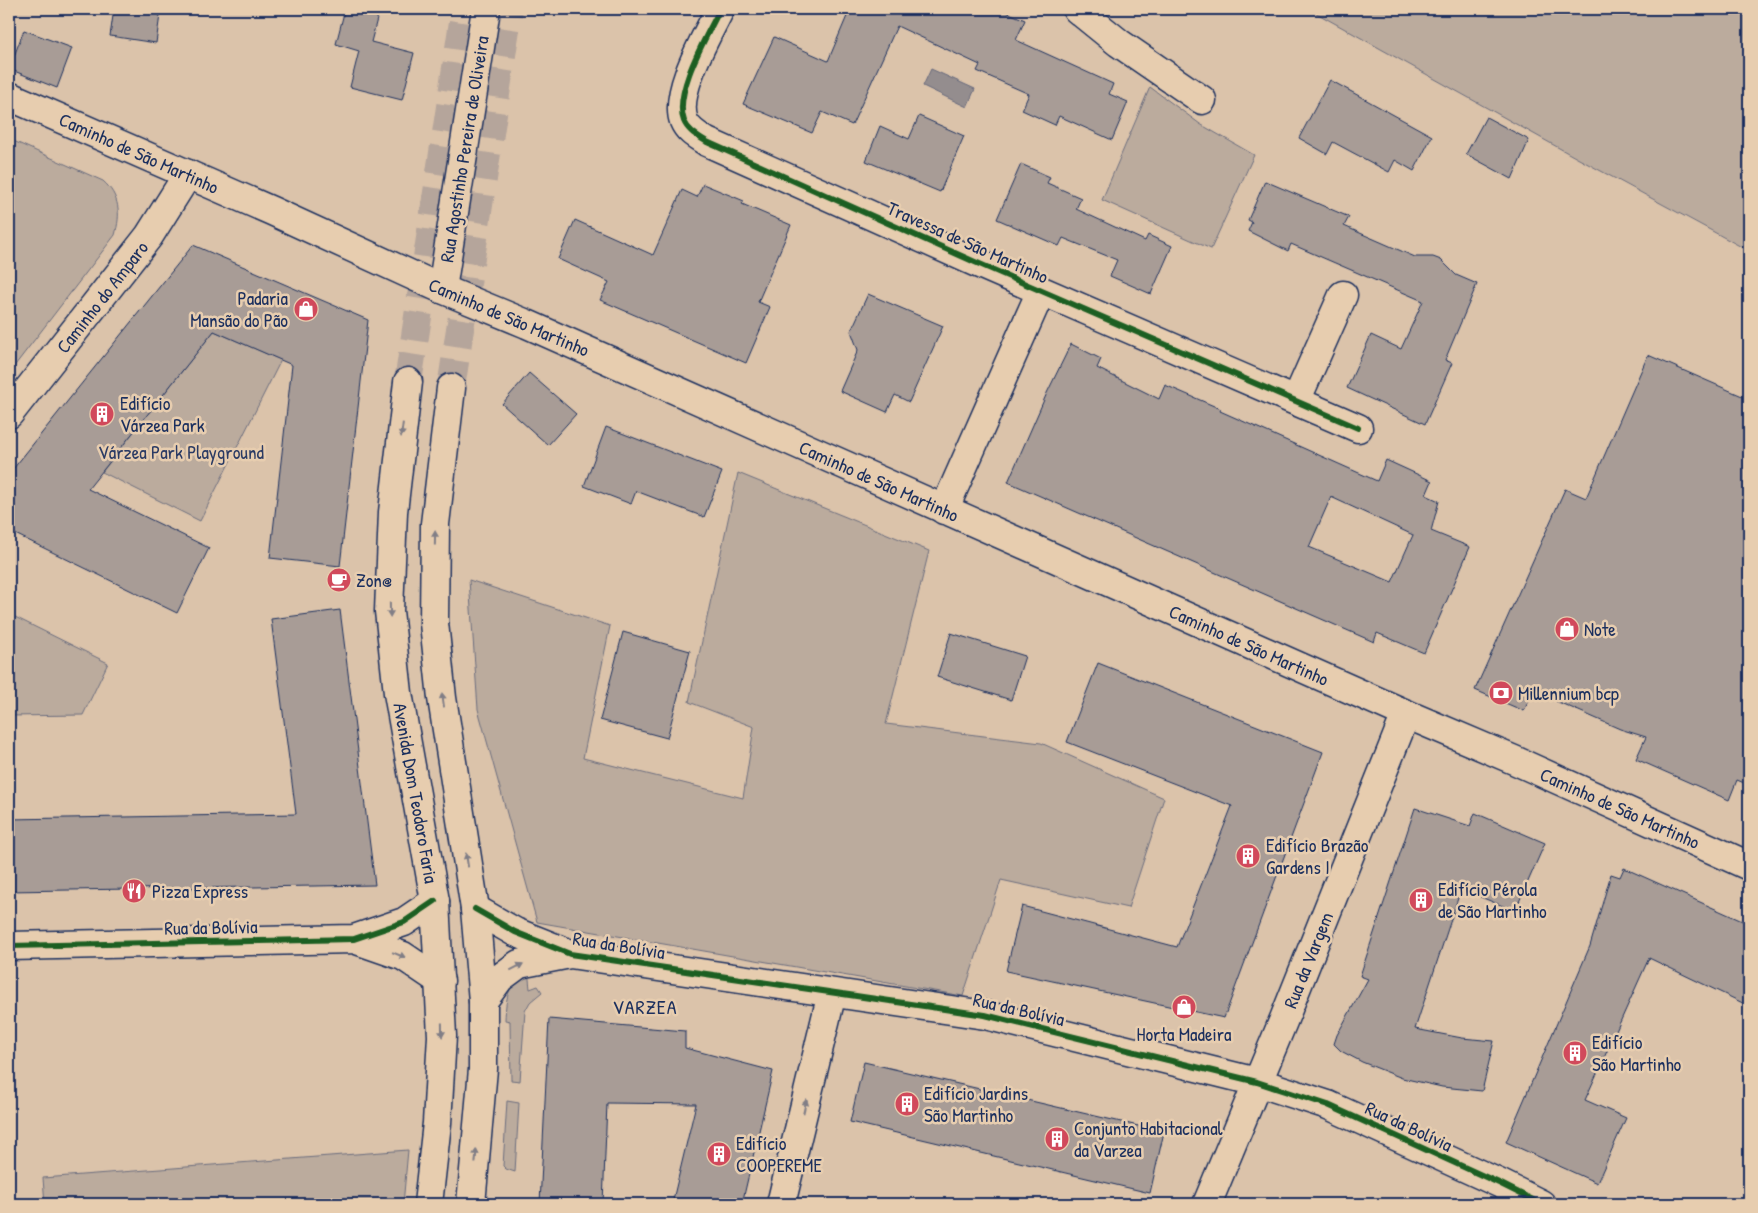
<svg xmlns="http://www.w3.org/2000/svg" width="1758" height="1213" font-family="'Patrick Hand',sans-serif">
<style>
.green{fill:#bbab9d;stroke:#6b6d7e}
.water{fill:#948d8e;stroke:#64677b}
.building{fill:#a89c96;stroke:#1b2f5e;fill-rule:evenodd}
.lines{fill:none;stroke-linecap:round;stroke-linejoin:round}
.secondary-tunnel{stroke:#b5a59b;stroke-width:28;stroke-dasharray:28 14;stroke-linecap:butt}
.minor-casing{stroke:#1b2f5e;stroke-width:31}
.tertiary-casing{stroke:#1b2f5e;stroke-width:31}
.secondary-casing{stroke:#1b2f5e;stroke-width:31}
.minor{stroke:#e7cdaf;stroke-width:28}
.tertiary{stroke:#e7cdaf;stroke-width:28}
.secondary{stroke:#e7cdaf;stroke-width:28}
.cycleway-casing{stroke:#e7cdaf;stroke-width:9}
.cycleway{stroke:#1b5e20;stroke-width:6}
.oneway{fill:#817e86}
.labels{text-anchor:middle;stroke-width:5;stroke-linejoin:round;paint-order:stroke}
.street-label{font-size:19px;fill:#1b2f5e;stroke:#e7cdaf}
.poi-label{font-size:19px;fill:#1b2f5e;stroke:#e7cdaf;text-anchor:start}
.park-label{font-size:19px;fill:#2b3b64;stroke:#e7cdaf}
.neighbourhood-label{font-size:20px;letter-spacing:1px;fill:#1b2f5e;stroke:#e7cdaf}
</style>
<rect width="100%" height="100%" fill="#dbc3aa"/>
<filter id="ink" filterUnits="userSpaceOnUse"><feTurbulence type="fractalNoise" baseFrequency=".02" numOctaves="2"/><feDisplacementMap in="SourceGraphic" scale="10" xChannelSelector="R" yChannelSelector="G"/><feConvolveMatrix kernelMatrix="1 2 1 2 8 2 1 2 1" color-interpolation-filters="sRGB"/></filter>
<g filter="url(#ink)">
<!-- green -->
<path class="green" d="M1309,9H1701L1749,11V251L1577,158Z
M1150,87L1200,124L1254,155L1211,249L1102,200Z
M9,139L103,181C120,196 121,214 115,235L9,373Z
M214,331L281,360L200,521L102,472Z
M738,473L929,551L886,724L1041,743L1164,798L1128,908L1001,880L963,996L537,922L478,709L469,580L610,626L583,758L743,798L754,727L689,702Z
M9,614L108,663L83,715L9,716Z
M528,969L530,989L538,986L542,992L530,1002L525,1011L520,1081L511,1080L510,1021L505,1020C506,994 508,986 528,969Z
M507,1101L519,1103L515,1172L506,1169L503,1166Z
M408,1150L403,1204H45L43,1178Z"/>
<!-- water -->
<path class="water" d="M931,69L975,89L967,107L923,86Z"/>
<!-- building -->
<path class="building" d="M114,9L160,15L156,43L110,36Z
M345,9H356L378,15L371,42L414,53L402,100L350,87L359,51L336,44Z
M850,9H1000L1025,20L1016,40L1113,84L1109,94L1128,102L1112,140L1059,116L1055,125L1022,110L1029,94L977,71L980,65L897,26L852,125L822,112L812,133L743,104L774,37L828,61Z
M24,30L72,48L57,88L9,69Z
M1330,80L1432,136L1414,171L1395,160L1389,172L1333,142L1327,154L1299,138Z
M919,116L964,136L940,192L866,161L880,126L909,139Z
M1486,117L1529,140L1512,179L1466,154Z
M1021,164L1050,177L1047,183L1081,198L1076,209L1145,241L1148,235L1172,246L1151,294L1110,276L1117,260L1063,238L1059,246L997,219Z
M1265,181L1349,217L1344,226L1415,257H1433L1441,260L1456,275L1477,284L1445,360L1452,363L1425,424L1347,388L1371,335L1401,349L1423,301L1291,244L1288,251L1248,231L1252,222L1248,220Z
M703,184L744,201L742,204L791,225L758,302L770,307L746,363L600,300L609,282L558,259L575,220L653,255L682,190L697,197Z
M193,245L368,320L340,566L270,558L292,365L214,331L88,489L209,548L177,613L9,531V474Z
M868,294L943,326L909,402L895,395L887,412L840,391L858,350L851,331Z
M1071,344L1101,359L1097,368L1159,399L1165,385L1221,409L1220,411L1377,481L1386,460L1432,481L1426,495L1439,501L1431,531L1470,547L1424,653L1377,633L1374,642L1008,482L1047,393ZM1331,497L1413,535L1392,582L1309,547Z
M1648,355L1749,399V785L1737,780L1729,800L1636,759L1646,737L1620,729L1533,691L1524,711L1475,690L1565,489L1586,498Z
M529,373L576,414L548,445L502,404Z
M606,427L722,472L704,517L636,491L631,504L584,486Z
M340,610L375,885L9,891V819L296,814L271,619Z
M623,632L690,651L667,738L600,720Z
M951,633L1025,656L1011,700L937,677Z
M1098,663L1323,752L1224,1018L1006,971L1022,906L1177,947L1232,806L1067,742Z
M1415,808L1470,826L1475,813L1545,843L1515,911L1461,889L1415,1029L1462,1038L1494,1041L1482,1091L1442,1087L1402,1078L1362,1062L1341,1051L1334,1044L1337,1035L1368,979L1360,976Z
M1624,868L1749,924V1006L1649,958L1585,1100L1626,1118L1597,1183L1506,1142L1590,946L1611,874L1620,877Z
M549,1019L685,1031V1048L773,1071L742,1204H672L696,1104L607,1103L603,1204H540Z
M864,1062L1164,1132L1150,1193L850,1122Z"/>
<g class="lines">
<!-- secondary-tunnel -->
<path class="secondary-tunnel" d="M408,382L465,9
M451,388L509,9"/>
<defs>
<path id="minor" d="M720,9C707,36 673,92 684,121C688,131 698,136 707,142L975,262L1358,428
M1077,9L1119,43L1202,100
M442,289L486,9
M1296,401L1343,295
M944,510L1041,291
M475,909L515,932L570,954L985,1015L1257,1082L1328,1105L1501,1184L1541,1204
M354,939L403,956L440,981
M9,946L354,939L404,922L435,901
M483,1001L500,978L519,964L570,954
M781,1204L832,993
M1207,1204L1284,1019L1406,714"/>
<path id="tertiary" d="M9,414L149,236L188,174"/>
<path id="secondary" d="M9,96L272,211L442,289L527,324L1406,714L1514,760L1749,866
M408,382L393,512L389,611L398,693L435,901L442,1036L437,1123L428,1204
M451,388L435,524L434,623L442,698L475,909L483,1001V1069L471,1204"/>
</defs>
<!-- minor casing -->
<use href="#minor" class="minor-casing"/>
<!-- tertiary casing -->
<use href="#tertiary" class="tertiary-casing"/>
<!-- secondary casing -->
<use href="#secondary" class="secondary-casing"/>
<!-- minor -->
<use href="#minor" class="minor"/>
<!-- tertiary -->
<use href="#tertiary" class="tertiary"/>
<!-- secondary -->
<use href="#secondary" class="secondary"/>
<defs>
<path id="cycleway" d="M720,9C707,36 673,92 684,121C688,131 698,136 707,142L975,262L1358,428
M475,909L515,932L570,954L985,1015L1257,1082L1328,1105L1501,1184L1541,1204
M9,946L354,939L404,922L435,901"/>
</defs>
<!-- cycleway casing -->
<use href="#cycleway" class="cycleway-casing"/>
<!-- cycleway -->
<use href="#cycleway" class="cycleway"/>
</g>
<!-- one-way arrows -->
<defs><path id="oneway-solid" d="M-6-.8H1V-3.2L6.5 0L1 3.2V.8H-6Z" transform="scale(1.25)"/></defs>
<g class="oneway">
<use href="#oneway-solid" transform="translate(402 430) rotate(97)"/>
<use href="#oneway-solid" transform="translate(435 538) rotate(-89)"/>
<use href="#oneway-solid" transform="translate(390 610) rotate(89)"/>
<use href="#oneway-solid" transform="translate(443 700) rotate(-98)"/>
<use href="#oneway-solid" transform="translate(467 860) rotate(-99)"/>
<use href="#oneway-solid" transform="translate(399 955) rotate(23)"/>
<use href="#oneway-solid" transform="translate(517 967) rotate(-27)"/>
<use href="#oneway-solid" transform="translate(442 1030) rotate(89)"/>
<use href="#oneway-solid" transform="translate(805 1106) rotate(-77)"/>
<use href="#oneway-solid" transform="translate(476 1156) rotate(-85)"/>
</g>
</g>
<!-- icons -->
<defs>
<symbol id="shop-disc" viewBox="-11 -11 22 22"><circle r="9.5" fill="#d1495b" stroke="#e7cdaf"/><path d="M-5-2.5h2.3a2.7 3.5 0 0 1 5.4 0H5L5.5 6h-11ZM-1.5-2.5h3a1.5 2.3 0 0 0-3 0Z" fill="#fff"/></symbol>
<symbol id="building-disc" viewBox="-11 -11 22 22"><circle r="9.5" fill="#d1495b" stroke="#e7cdaf"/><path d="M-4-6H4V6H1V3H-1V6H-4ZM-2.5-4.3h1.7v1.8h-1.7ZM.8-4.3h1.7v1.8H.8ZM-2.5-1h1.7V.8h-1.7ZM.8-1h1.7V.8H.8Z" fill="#fff"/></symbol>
<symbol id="cafe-disc" viewBox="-11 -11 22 22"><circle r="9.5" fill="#d1495b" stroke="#e7cdaf"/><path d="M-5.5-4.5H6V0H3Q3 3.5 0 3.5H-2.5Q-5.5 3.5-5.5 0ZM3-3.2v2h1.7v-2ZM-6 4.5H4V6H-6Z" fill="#fff"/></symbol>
<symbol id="bank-disc" viewBox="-11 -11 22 22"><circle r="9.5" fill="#d1495b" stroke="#e7cdaf"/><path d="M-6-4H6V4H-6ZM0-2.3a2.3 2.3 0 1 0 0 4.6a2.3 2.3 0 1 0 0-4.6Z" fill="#fff"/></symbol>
<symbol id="restaurant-disc" viewBox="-11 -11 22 22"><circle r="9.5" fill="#d1495b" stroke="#e7cdaf"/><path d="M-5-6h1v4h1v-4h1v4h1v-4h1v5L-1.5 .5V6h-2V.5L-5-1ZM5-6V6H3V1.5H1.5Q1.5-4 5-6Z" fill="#fff"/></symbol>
</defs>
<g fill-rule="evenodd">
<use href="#shop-disc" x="292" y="295" width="28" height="28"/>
<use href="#building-disc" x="88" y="400" width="28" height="28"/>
<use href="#cafe-disc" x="325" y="566" width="28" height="28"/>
<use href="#shop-disc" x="1553" y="615" width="28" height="28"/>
<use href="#bank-disc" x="1487" y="679" width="28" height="28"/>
<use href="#building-disc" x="1234" y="842" width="28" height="28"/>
<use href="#restaurant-disc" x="120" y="877" width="28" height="28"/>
<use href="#building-disc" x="1407" y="886" width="28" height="28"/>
<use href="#shop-disc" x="1170" y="993" width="28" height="28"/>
<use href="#building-disc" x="1561" y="1039" width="28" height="28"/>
<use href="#building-disc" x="893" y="1090" width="28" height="28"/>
<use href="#building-disc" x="1043" y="1125" width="28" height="28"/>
<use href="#building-disc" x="705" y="1140" width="28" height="28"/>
</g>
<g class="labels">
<!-- street labels -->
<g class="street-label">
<text transform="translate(464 149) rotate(-81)" y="7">Rua Agostinho Pereira de Oliveira</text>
<text transform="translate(139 153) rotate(24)" y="7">Caminho de São Martinho</text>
<text transform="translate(968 242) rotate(24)" y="7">Travessa de São Martinho</text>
<text transform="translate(102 297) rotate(-52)" y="7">Caminho do Amparo</text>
<text transform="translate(509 317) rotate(23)" y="7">Caminho de São Martinho</text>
<text transform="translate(879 481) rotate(24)" y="7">Caminho de São Martinho</text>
<text transform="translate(1249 645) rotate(24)" y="7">Caminho de São Martinho</text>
<text transform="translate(416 793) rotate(80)" y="7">Avenida Dom Teodoro Faria</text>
<text transform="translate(1620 808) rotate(24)" y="7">Caminho de São Martinho</text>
<text transform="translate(211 927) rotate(-1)" y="7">Rua da Bolívia</text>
<text transform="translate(619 945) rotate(9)" y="7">Rua da Bolívia</text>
<text transform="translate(1308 960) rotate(-68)" y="7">Rua da Vargem</text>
<text transform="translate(1019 1009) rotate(13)" y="7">Rua da Bolívia</text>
<text transform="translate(1409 1126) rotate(25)" y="7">Rua da Bolívia</text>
</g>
<!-- poi labels -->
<g class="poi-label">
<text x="288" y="305" text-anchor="end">Padaria<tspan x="288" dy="22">Mansão do Pão</tspan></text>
<text x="120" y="410">Edifício<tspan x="120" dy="22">Várzea Park</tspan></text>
<text x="356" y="587">Zon@</text>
<text x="1584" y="636">Note</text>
<text x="1518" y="700">Millennium bcp</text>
<text x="1266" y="852">Edifício Brazão<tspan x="1266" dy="22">Gardens I</tspan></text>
<text x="1438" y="896">Edifício Pérola<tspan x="1438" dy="22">de São Martinho</tspan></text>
<text x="152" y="898">Pizza Express</text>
<text x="1184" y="1041" text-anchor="middle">Horta Madeira</text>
<text x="1592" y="1049">Edifício<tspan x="1592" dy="22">São Martinho</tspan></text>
<text x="924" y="1100">Edifício Jardins<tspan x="924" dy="22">São Martinho</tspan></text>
<text x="1074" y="1135">Conjunto Habitacional<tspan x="1074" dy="22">da Varzea</tspan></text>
<text x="736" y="1150">Edifício<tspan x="736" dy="22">COOPEREME</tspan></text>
</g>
<!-- park labels -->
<g class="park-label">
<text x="181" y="459">Várzea Park Playground</text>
</g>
<!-- neighbourhood labels -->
<g class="neighbourhood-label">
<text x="645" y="1014">VARZEA</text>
</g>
</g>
<!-- margin -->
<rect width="1758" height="1213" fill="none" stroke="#e7cdaf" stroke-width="30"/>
<rect x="15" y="15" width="1728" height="1183" fill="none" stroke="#1b2f5e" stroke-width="2" filter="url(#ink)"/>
</svg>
